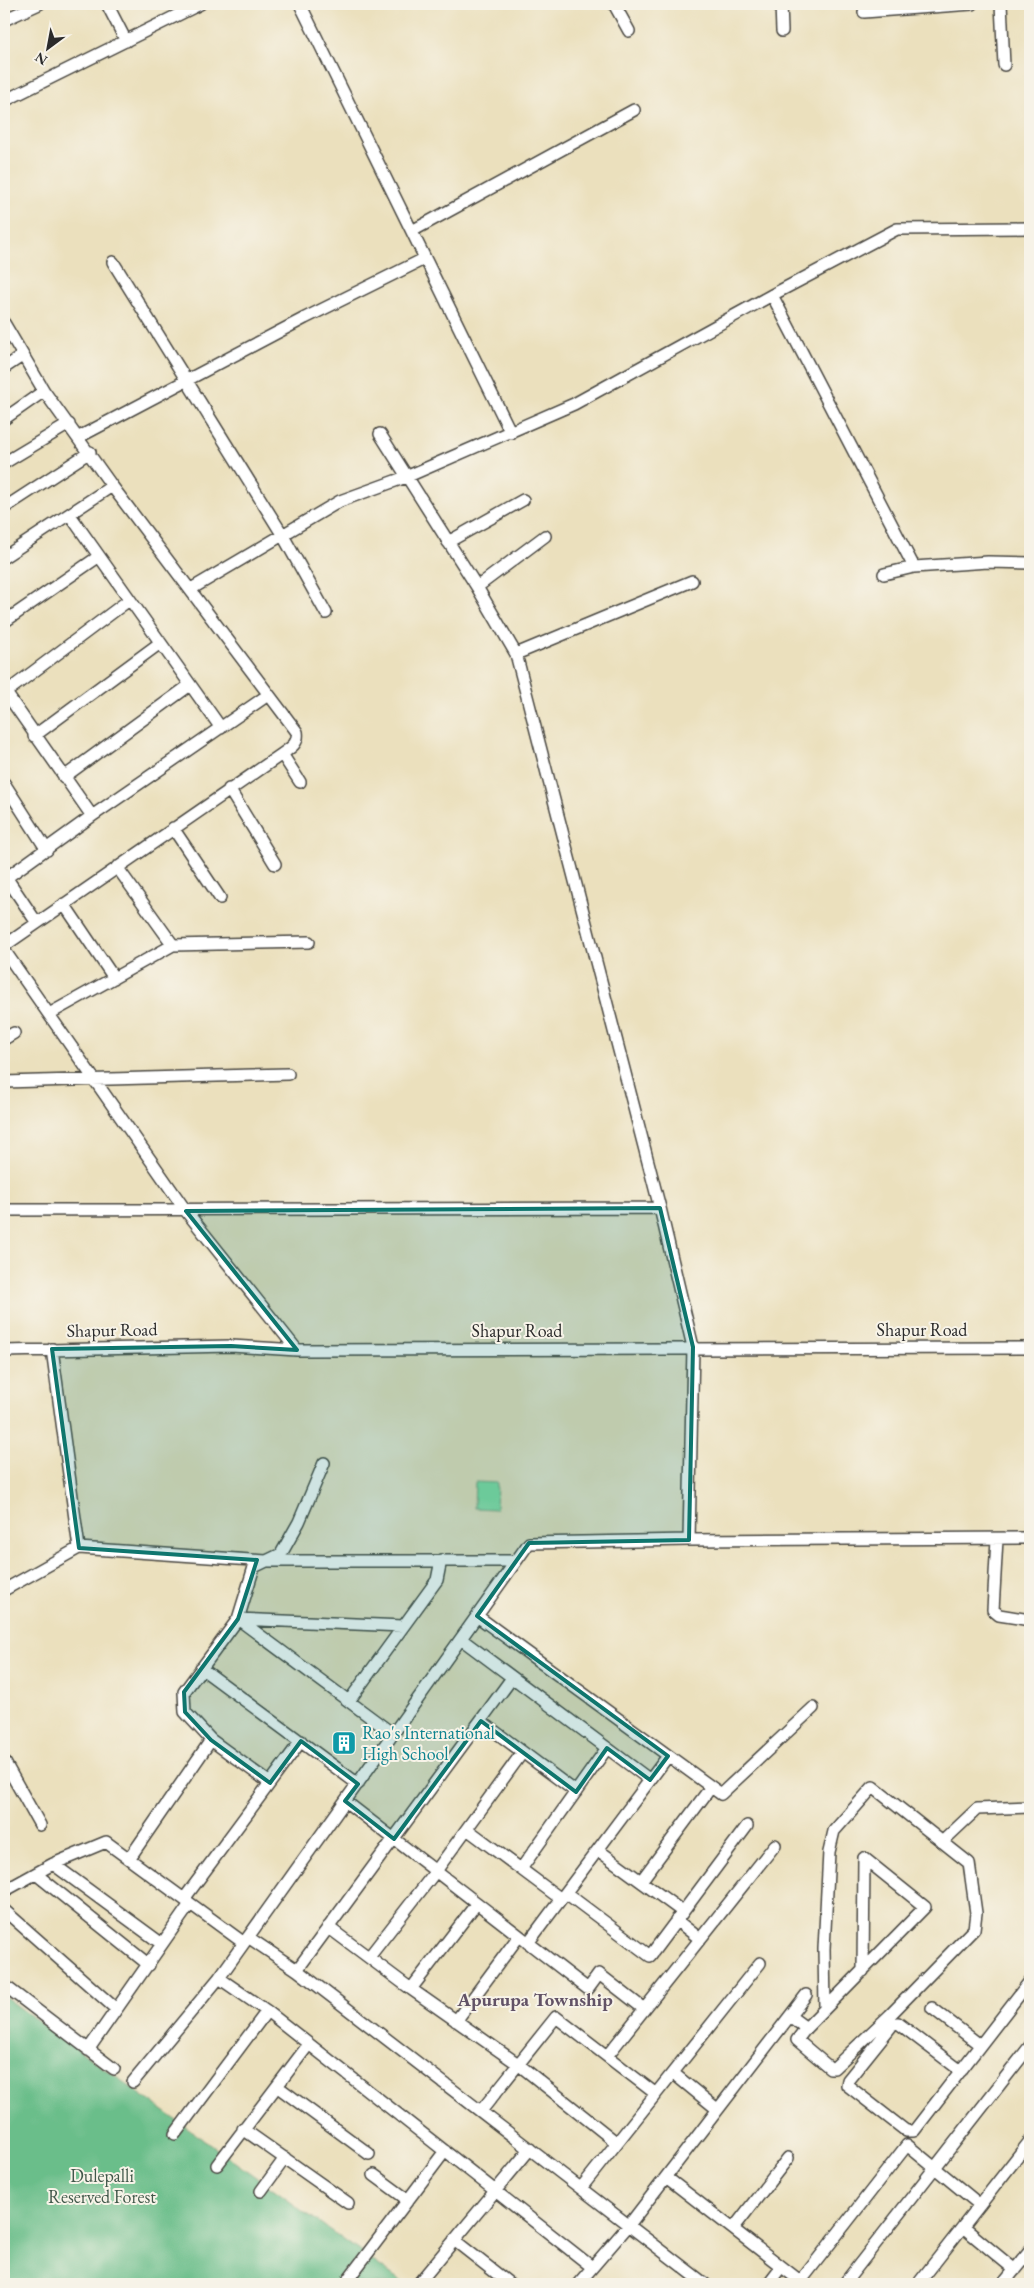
<svg xmlns="http://www.w3.org/2000/svg" width="1034" height="2288" font-family="'EB Garamond',serif">
<style>
.green{fill:#84dfa5;stroke:#588568}
.forest{fill:#6bbe8a;stroke:#4b745a}
.lines{fill:none;stroke-linecap:round;stroke-linejoin:round}
.minor-casing{stroke:#484641;stroke-width:14}
.minor{stroke:#fff;stroke-width:11}
.marked{fill:#0f766e;fill-opacity:0.2;stroke:#0f766e;stroke-width:4;stroke-linejoin:round}
.labels{text-anchor:middle;stroke-width:4;stroke-linejoin:round;paint-order:stroke}
.street-label{font-size:18px;fill:#2b2b2b;stroke:#f7f3e8}
.culture-label{font-size:18px;fill:#0d838f;stroke:#f7f3e8;text-anchor:start}
.park-label{font-size:18px;fill:#41584a;stroke:#f7f3e8}
.neighbourhood-label{font-size:19px;font-weight:bold;fill:#625266;stroke:#f7f3e8}
</style>
<rect width="100%" height="100%" fill="#f7f3e8"/>
<filter id="ink" filterUnits="userSpaceOnUse"><feTurbulence type="fractalNoise" baseFrequency=".02" numOctaves="2"/><feDisplacementMap in="SourceGraphic" scale="10" xChannelSelector="R" yChannelSelector="G"/><feConvolveMatrix kernelMatrix="1 2 1 2 8 2 1 2 1" color-interpolation-filters="sRGB"/></filter>
<filter id="wash" filterUnits="userSpaceOnUse"><feTurbulence type="fractalNoise" baseFrequency=".0096" numOctaves="4" result="noise"/><feDisplacementMap in="SourceGraphic" scale="20" xChannelSelector="R" yChannelSelector="G"/><feGaussianBlur stdDeviation="1.12" result="paint"/><feColorMatrix in="noise" values="0 0 0 0 0 0 0 0 0 0 0 0 0 0 0 0 0 1.4 0 .05"/><feComposite in="paint" operator="in"/></filter>
<g filter="url(#wash)">
<rect width="100%" height="100%" fill="#ebe0bd"/>
<!-- green -->
<path class="green" d="M475,1482L497,1483L496,1509L474,1508Z"/>
<!-- forest -->
<path class="forest" d="M4,1996L23,2010L405,2284H4Z"/>
</g>
<g filter="url(#ink)">
<g class="lines">
<defs>
<path id="minor" d="M107,4L126,41
M300,4L511,433
M614,4L629,31
M781,4L782,31
M1001,4L1004,65
M864,12L972,4
M4,20L39,4
M4,101L200,4
M412,231L634,110
M113,262L282,534L326,613
M772,295L914,567L988,562L1030,563
M4,323L44,391L112,486L297,732C299,744 290,748 282,754L4,946
M4,368L22,356
M4,419L44,391
M380,434L477,587L516,654L660,1208L693,1347L689,1540
M79,437L305,318L424,259
M4,463L69,424
M4,508L90,452
M70,515L221,728
M448,542L523,500
M4,557L112,486
M884,574L914,567
M477,587L545,536
M191,589L340,501L406,477L574,404L772,295L897,229L1030,228
M4,622L98,557
M516,654L692,581
M4,690L92,816
M5,693L129,600
M34,736L160,643
M282,754L300,782
M64,777L190,685
M4,783L47,850
M229,789L275,864
M173,828L220,898
M117,867L173,945
M4,874L37,923
M6,878L92,816L268,695
M64,904L114,978
M4,950L186,1211L297,1350
M49,1014L173,945L309,942
M4,1039L14,1033
M4,1082L288,1074
M4,1210L660,1208
M52,1349L79,1548
M4,1351L231,1346L297,1350L1030,1348
M997,1539L993,1610L999,1615L1030,1620
M4,1590L79,1548L266,1561H516
M477,1616L721,1794L813,1708
M238,1619L393,1734
M238,1619L403,1626
M461,1639L650,1780
M201,1668L358,1784
M349,1701L437,1580L441,1560
M481,1721L576,1792
M4,1761L40,1825
M270,1783L211,1740L185,1712L184,1692L238,1619L254,1567L281,1554L299,1522L324,1463
M345,1801L588,1989L599,1974L644,2009
M467,1829L561,1899
M942,1842L977,1809L1030,1807
M598,1850L683,1912
M129,1859L211,1740
M53,1864L162,1944
M521,1869L607,1748
M36,1874L149,1965
M641,1881L711,1787
M4,1891L53,1864L106,1842L244,1943
M566,1893L650,1956L747,1826
M184,1899L301,1741
M4,1910L116,2009
M676,1920L700,1939
M328,1927L411,1989L518,2064L617,2143
M248,1937L297,1970L705,2284
M528,1943L668,1756
M369,1957L436,1871L522,1753
M297,1970L512,1678
M219,1978L267,2011L592,2267
M4,1985L114,2069
M411,1989L477,1903
M932,2008L980,2045
M791,2017L806,2028L925,1907L864,1858L863,1971
M456,2021L519,1936
M806,2028L797,2040L830,2068H834L890,2015L974,1929L976,1913L969,1863L873,1787L834,1831L829,1852L824,1949L825,2008
M88,2050L190,1904
M607,2056L775,1845
M961,2071L898,2023L893,2024L848,2080L847,2085L906,2131H914L1030,1981
M673,2073L717,2109
M133,2082L219,1978L529,1543L689,1540L1030,1538
M278,2087L369,2154
M481,2111L556,2017L656,2094
M243,2129L348,2203
M175,2134L267,2011
M217,2165L309,2044
M374,2175L408,2200
M666,2177L804,2284
M581,2188L760,1963
M261,2191L285,2158
M963,2227L1015,2270
M733,2229L788,2158
M454,2240L510,2284
M349,2278L445,2151
M800,2282L907,2145L980,2205
M418,2284L530,2149
M578,2284L629,2225L806,1995
M768,2284L781,2267
M844,2284L1030,2046
M918,2284L1030,2141
M1003,2284L1030,2251"/>
</defs>
<!-- minor casing -->
<use href="#minor" class="minor-casing"/>
<!-- minor -->
<use href="#minor" class="minor"/>
</g>
</g>
<!-- marked area -->
<path class="marked" d="M660,1208L693,1347L689,1540L529,1543L477,1616L668,1756L650,1780L607,1748L576,1792L481,1721L394,1839L345,1801L358,1784L301,1741L270,1783L211,1740L185,1712L184,1692L238,1619L257,1560L79,1548L52,1349L231,1346L297,1350L186,1211Z"/>
<!-- icons -->
<defs>
<symbol id="building-square" viewBox="-11 -11 22 22"><rect x="-9" y="-9" width="18" height="18" rx="4" fill="#0f9aa8" stroke="#f7f3e8"/><path d="M-4-6H4V6H1V3H-1V6H-4ZM-2.5-4.3h1.7v1.8h-1.7ZM.8-4.3h1.7v1.8H.8ZM-2.5-1h1.7V.8h-1.7ZM.8-1h1.7V.8H.8Z" fill="#fff"/></symbol>
</defs>
<g fill-rule="evenodd">
<use href="#building-square" x="330" y="1729" width="28" height="28"/>
</g>
<g class="labels">
<!-- street labels -->
<g class="street-label">
<text transform="translate(112 1330) rotate(-1)" y="6">Shapur Road</text>
<text x="922" y="1336">Shapur Road</text>
<text x="517" y="1337">Shapur Road</text>
</g>
<!-- culture labels -->
<g class="culture-label">
<text x="362" y="1739">Rao's International<tspan x="362" dy="21">High School</tspan></text>
</g>
<!-- park labels -->
<g class="park-label">
<text x="102" y="2182">Dulepalli<tspan x="102" dy="21">Reserved Forest</tspan></text>
</g>
<!-- neighbourhood labels -->
<g class="neighbourhood-label">
<text x="535" y="2006">Apurupa Township</text>
</g>
</g>
<!-- margin -->
<rect width="1034" height="2288" fill="none" stroke="#f7f3e8" stroke-width="20"/>
<!-- north arrow -->
<g transform="translate(48 48) rotate(212)" stroke="#f7f3e8" stroke-width="4" paint-order="stroke">
<path d="M0-4L9 19L0 12L-9 19Z" fill="#2b2b2b"/>
<text y="-8" font-size="14" font-weight="bold" text-anchor="middle" fill="#2b2b2b">N</text>
</g>
</svg>
